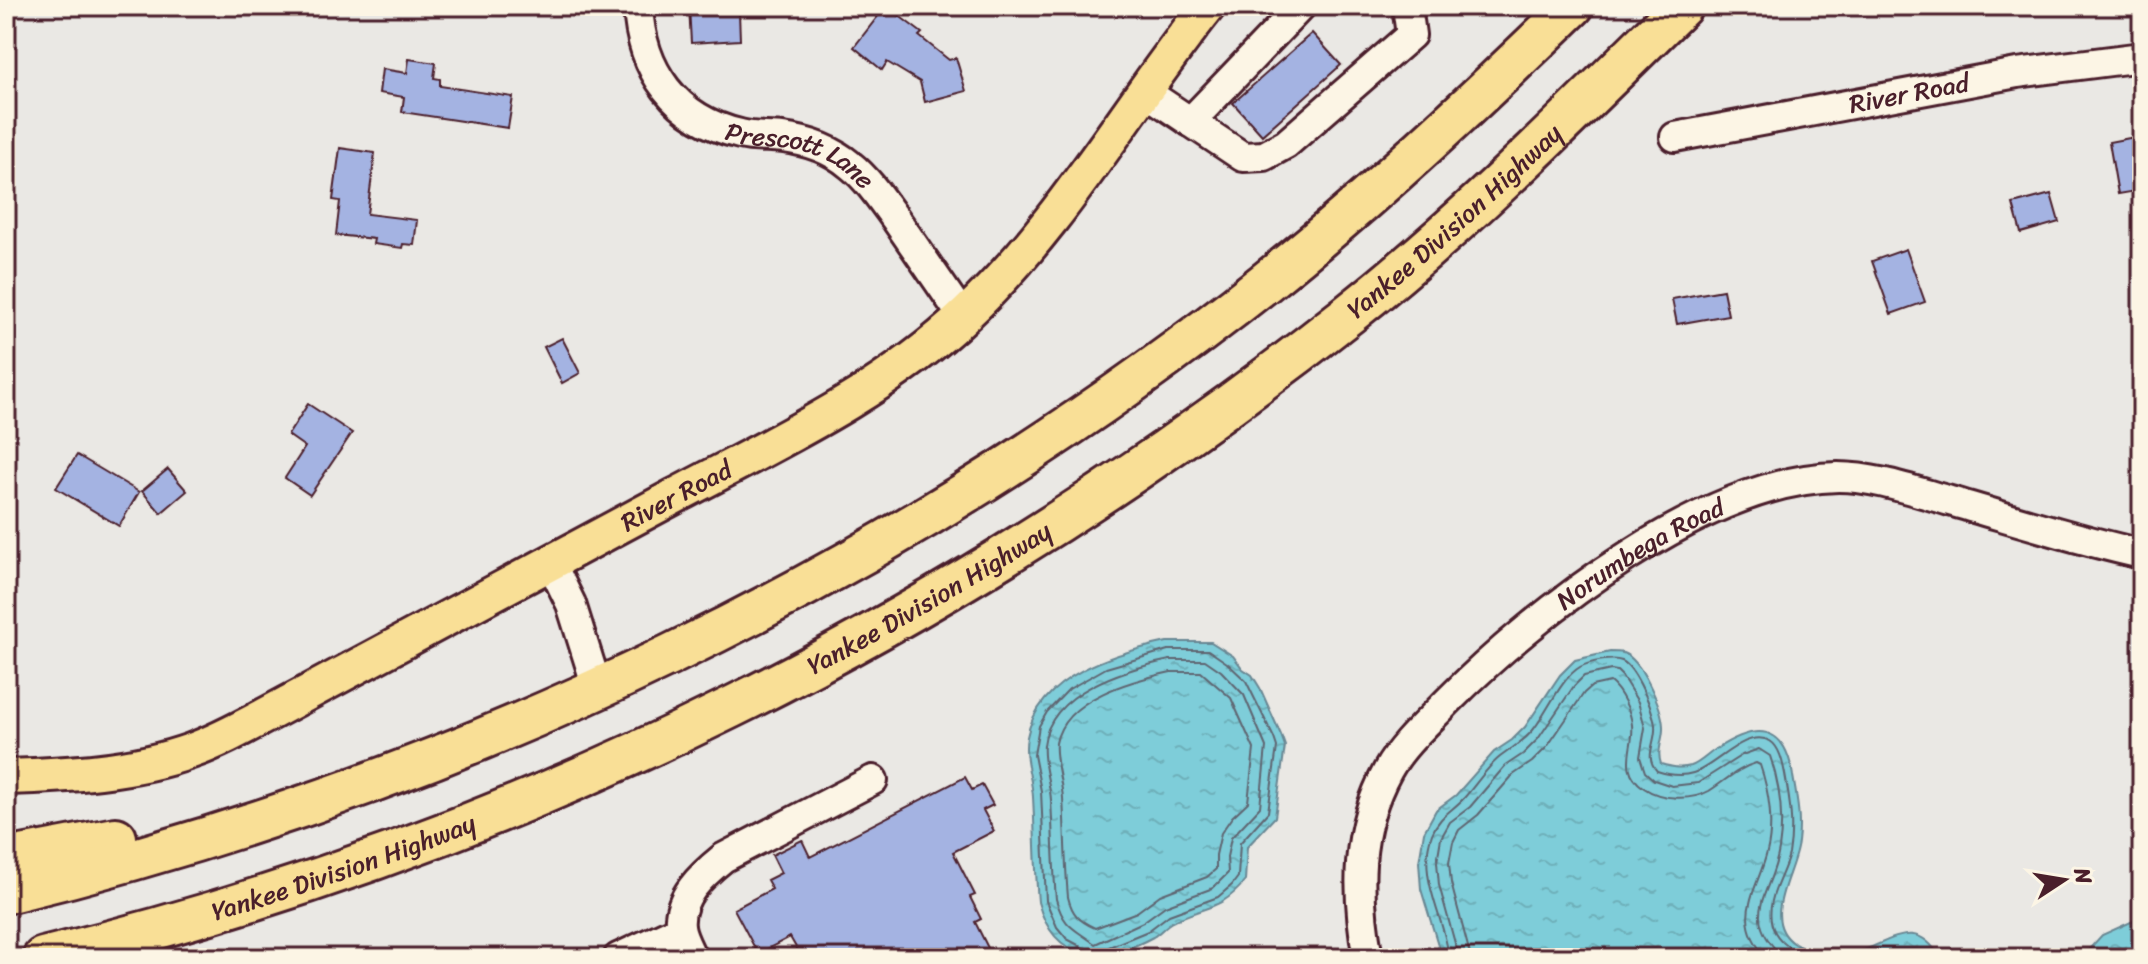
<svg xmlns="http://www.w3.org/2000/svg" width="2148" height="964" font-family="Sriracha,sans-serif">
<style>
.water{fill:url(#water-ripples);stroke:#698793;stroke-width:2}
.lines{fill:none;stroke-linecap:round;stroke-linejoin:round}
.shore{stroke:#5f6571;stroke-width:2}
.building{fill:#a4b3e2;stroke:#4a1f2b;stroke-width:2}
.minor-casing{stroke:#4a1f2b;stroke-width:34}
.major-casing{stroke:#4a1f2b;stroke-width:40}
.highway-casing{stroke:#4a1f2b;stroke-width:46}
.minor{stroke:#fcf5e5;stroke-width:28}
.major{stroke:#f9df96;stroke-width:34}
.highway{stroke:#f9df96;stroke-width:40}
.labels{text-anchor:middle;stroke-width:7;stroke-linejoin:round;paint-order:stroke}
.street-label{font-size:26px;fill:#4a1f2b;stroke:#fcf5e5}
</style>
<defs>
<pattern id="water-ripples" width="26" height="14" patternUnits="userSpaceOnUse" patternTransform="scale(2)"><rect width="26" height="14" fill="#7ecdd9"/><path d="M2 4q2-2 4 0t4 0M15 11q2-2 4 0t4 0" fill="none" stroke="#6eb0ba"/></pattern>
</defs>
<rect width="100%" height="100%" fill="#eae8e4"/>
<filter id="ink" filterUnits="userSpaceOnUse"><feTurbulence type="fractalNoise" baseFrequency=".0125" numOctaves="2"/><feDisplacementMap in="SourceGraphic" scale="16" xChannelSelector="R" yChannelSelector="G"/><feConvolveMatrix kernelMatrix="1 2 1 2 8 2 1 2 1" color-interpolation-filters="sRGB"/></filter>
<g filter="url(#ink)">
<!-- water -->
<path class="water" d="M1167,642H1211L1233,656L1243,669L1252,675L1260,688L1281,735L1285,746L1275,817L1247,847L1245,881C1221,911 1203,906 1172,922C1165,926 1160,933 1153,937C1103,964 1055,964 1038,902C1035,867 1035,832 1033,797C1032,777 1023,757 1027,737C1039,675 1115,653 1167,642Z
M1610,652C1614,652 1619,652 1623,653C1641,659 1662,707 1663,726C1664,739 1656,750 1661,764C1671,767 1680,769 1691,766C1700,763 1708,754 1716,749C1756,723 1785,723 1793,776C1797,799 1801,819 1798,842C1795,873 1759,920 1795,944C1814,956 1846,956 1867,949C1897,937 1919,920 1940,958H1442L1421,889L1419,862L1424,832L1436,810L1456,795L1494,752L1512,740L1525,727L1560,675L1575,660Z
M2142,917V958H2081L2102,935Z"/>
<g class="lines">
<!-- shore -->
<path class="shore" d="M1170,660H1205L1221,671L1244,695L1266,747L1260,807L1231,838L1227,857L1228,873L1213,888L1165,906L1143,922L1095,944C1074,928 1064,928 1056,899C1053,866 1053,833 1051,800C1050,782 1042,763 1044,745C1050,691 1126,669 1170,660Z
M1171,672H1201L1231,698L1254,749L1248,802L1232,817L1221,833L1216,855V869L1207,877L1160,895L1137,912L1095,928C1079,921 1072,914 1068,897C1065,864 1065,831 1063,798C1062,782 1054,758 1056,743C1064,698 1134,680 1171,672Z
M1088,958L1086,949L1067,939L1057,927L1046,901L1041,791L1034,755L1039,726L1047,712L1069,689L1106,668L1168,650H1208L1227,663L1246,681L1274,738L1277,747L1268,812L1240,843L1238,877L1232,885L1218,897L1169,915L1148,931L1109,947L1104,958
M1449,958C1445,917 1416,877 1432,834C1439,816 1452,811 1464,798C1476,785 1486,768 1500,757C1512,748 1523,742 1533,730C1547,713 1561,678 1580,667C1589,662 1611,657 1622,661C1636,668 1653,710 1655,725C1657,742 1643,756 1657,771C1669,775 1680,777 1693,773C1714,768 1746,727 1770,741C1780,747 1783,764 1785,774C1790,802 1794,826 1789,854C1786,866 1780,877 1776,888C1761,926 1777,946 1812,958
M1459,958L1439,885L1437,862L1441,838L1450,822L1470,807L1505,766L1523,754L1538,739L1574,686L1584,676L1611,670L1617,671L1622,676L1638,702L1642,716L1645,728L1640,757L1645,772L1654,780L1672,786L1698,783L1742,755L1759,749L1770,756C1780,786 1784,818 1779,849C1772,896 1737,914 1784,958
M1471,958L1451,883L1449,863L1453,842L1459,830L1478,815L1513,775L1532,762L1547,747L1584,693L1592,686L1610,682C1621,691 1631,711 1632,725C1635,747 1617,769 1644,788C1661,800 1691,801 1709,791C1725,781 1738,768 1756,763L1760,765C1769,791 1774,824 1767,852C1757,893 1730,918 1767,958"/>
</g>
<!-- building -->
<path class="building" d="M689,6H731V12H739L740,40L691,43Z
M886,6L922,33L919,36L949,60L956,58L966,91L925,102L920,82L887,62L882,70L854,47Z
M1312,33L1341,65L1262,135L1233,103Z
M409,59L436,63L434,78L440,79V86L513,97L508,128L402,112L404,97L379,93L382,69L407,73Z
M2140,136L2142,190L2118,194L2109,142Z
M340,148L375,153L367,214L417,220L414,245L403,244L402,248L373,244L374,239L336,235L340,201L333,200Z
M2051,194L2059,222L2021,233L2013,204Z
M1906,249L1925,302L1891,314L1872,261Z
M1723,290L1728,315L1677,324L1672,299Z
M562,338L580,373L562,383L544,347Z
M308,404L352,433L310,495L285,478L305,447L288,435Z
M77,455L139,492L119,526L56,488Z
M168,469L187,491L161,513L142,491Z
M965,777L972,790L982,785L993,805L983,810L994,831L953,852L975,895L970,897L981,919L975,922L993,958H802L790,937L758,954L734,909L772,889L767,880L781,873L772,855L802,840L810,857Z"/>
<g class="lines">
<defs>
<g id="minor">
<path id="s1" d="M638,6C641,71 676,119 740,134C754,138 769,136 783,138C807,141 831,149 850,165C869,180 883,202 897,221C919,253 941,285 963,317"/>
<path d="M1146,92L1243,157L1264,156L1286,144L1411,35L1407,6"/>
<path d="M1190,122L1301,6"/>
<path id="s2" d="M1675,137L2017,73L2142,57"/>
<path d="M551,563L571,604L597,687"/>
<path d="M618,958L680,929"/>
<path d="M692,958C688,949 681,937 680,927C677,897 702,875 723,858L873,780"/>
<path id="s3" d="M1368,958C1356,892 1355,830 1388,770C1402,745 1427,723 1447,702C1536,612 1707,479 1838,477C1875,477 1914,491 1950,501C2013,519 2077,540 2142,554"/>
</g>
<g id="major">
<path id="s4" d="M6,777C68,775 132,772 191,751C219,741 244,727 270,713C405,641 540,569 675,496C775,443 883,393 966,314C1062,224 1126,108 1208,6"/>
</g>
<g id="highway">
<path d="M6,859L116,838"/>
<path d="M6,893C461,783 899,573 1266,282C1374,196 1474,102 1573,6"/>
<path id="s5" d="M43,958C524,842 962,620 1349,314C1468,220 1574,112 1682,6"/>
</g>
</defs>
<!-- minor casing -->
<use href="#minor" class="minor-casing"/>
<!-- major casing -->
<use href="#major" class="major-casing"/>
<!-- highway casing -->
<use href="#highway" class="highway-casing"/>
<!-- minor -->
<use href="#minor" class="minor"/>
<!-- major -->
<use href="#major" class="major"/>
<!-- highway -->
<use href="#highway" class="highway"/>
</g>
</g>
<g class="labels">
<!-- street labels -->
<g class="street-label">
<text dy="9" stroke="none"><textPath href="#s2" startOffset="238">River Road</textPath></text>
<text dy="9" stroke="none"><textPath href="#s1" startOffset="242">Prescott Lane</textPath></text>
<text dy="9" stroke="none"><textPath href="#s5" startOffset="1608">Yankee Division Highway</textPath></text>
<text dy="9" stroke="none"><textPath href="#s4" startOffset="736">River Road</textPath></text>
<text dy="9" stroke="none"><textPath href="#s3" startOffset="528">Norumbega Road</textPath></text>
<text dy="9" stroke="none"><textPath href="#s5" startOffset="960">Yankee Division Highway</textPath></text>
<text dy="9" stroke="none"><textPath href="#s5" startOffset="314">Yankee Division Highway</textPath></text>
</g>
</g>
<!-- margin -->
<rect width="2148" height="964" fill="none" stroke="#fcf5e5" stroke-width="32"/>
<rect x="16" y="16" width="2116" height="932" fill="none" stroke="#4a1f2b" stroke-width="3" filter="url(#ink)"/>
<!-- north arrow -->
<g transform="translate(2064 880) rotate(78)" stroke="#fcf5e5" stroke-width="6" paint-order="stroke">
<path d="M0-6L14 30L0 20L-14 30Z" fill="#4a1f2b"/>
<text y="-12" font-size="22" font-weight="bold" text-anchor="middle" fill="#4a1f2b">N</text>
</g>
</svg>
